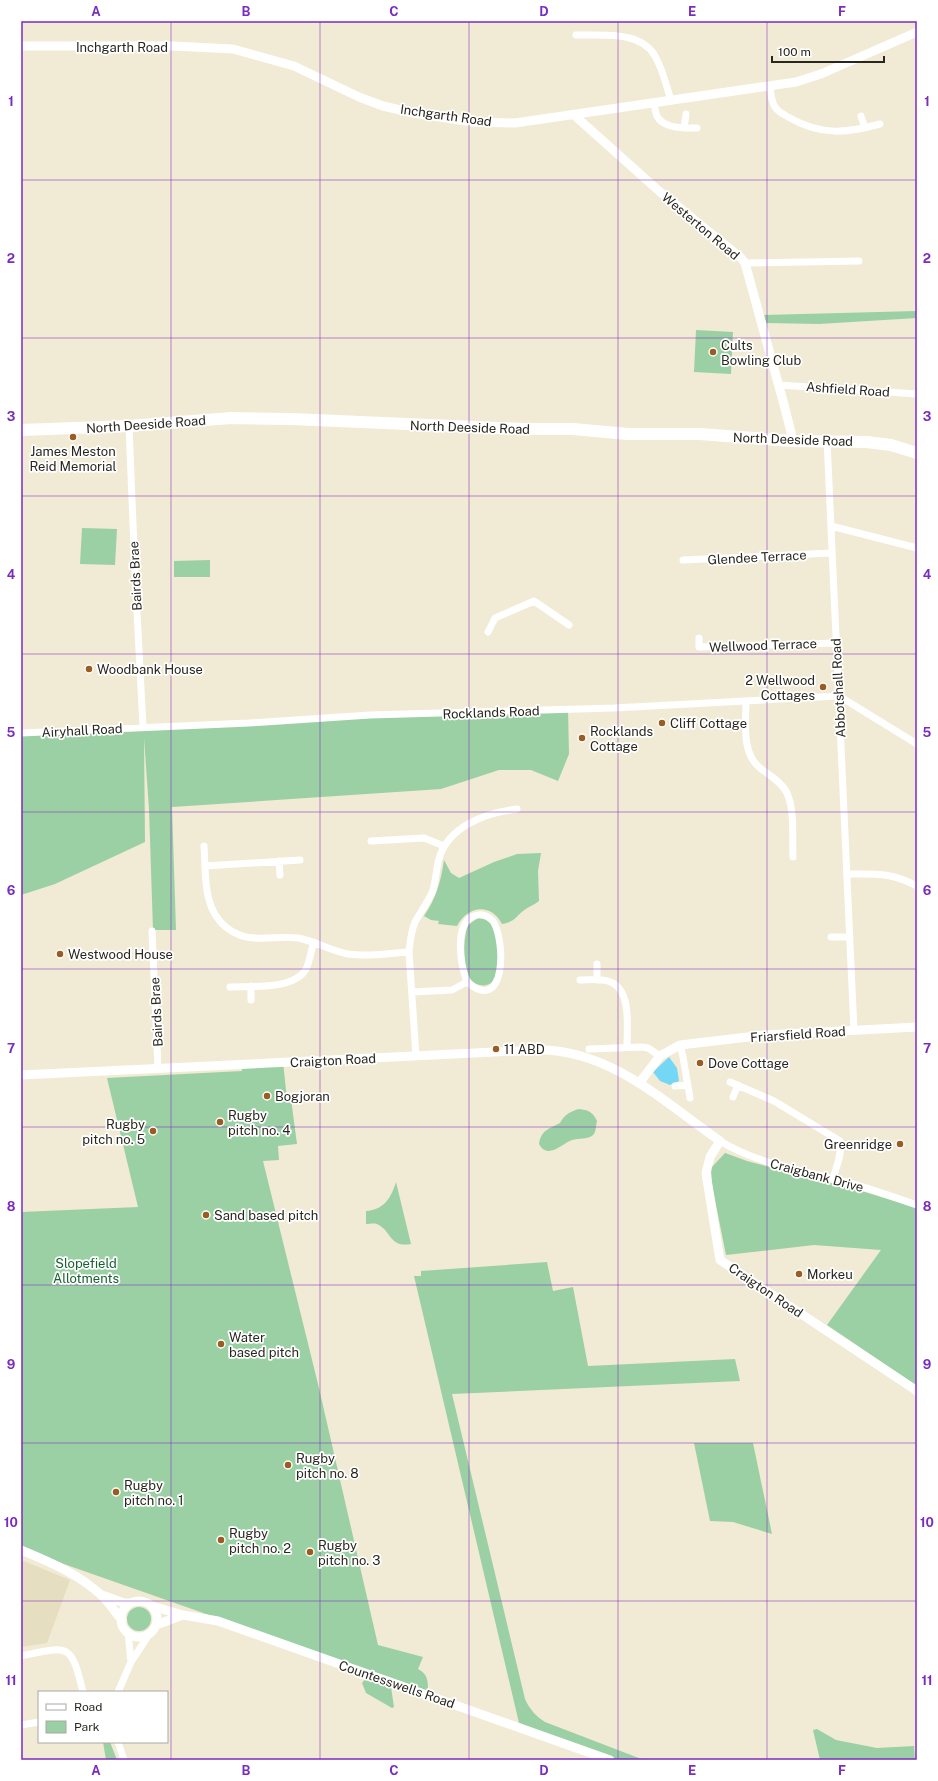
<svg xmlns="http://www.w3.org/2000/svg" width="938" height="1781" font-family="'Public Sans',sans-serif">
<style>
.built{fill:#e6dec0}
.green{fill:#9bd0a4}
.water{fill:#75d7f6}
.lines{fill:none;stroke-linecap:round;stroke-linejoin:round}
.minor{stroke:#fff;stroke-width:7}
.tertiary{stroke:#fff;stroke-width:9}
.primary{stroke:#fff;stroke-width:12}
.grid{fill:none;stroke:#7b2cbf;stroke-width:1;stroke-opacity:0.55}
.poi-dot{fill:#9a5c22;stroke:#fff;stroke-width:1.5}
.labels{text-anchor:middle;stroke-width:3.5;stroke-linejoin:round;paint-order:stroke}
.street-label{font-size:13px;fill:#28261e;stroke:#fff}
.poi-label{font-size:13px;fill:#28261e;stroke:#fff;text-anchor:start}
.park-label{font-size:13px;fill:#196130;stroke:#fff}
.neatline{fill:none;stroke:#7b2cbf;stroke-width:1.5}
.grid-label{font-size:13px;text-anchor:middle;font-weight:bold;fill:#7b2cbf}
</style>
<rect width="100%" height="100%" fill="#f1ead4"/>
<!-- built -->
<path class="built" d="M21,1560L70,1580L47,1643L21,1647Z"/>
<!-- green -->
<path class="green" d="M917,311V318L819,324L766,323L764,315Z
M696,330L733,332L731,374L694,372Z
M82,528L117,529L115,565L80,564Z
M210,560V577H174V561Z
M568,709L569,754L558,781L531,770H499L441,789L172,807L176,930H153L149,809L144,738L145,842L55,884L21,895V733Z
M541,853L538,871L539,901C534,905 528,907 523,911C513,919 516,921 502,924C491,902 467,906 457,926L438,924L439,921L431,920L424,916C436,899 441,881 444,860L451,873L459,878L494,862L517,854Z
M478,918C482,918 486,919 489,922C500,930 502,973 492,982C489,985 484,986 480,985C460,982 463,939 468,925Z
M283,1062L287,1099H291L297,1144L278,1146L279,1160L263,1161L318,1384L378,1645L423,1657L418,1669C428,1674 428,1681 428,1692L61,1563L21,1547V1212L138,1207L107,1078L242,1071L241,1065Z
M579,1109C588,1110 593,1112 597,1121C596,1125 596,1131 594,1134C589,1140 578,1138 572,1140C561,1144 548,1160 539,1144C541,1130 549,1129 560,1123C564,1115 571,1111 579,1109Z
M725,1153L747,1161L865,1192L917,1208V1386L827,1325L881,1250L814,1245L726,1255L712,1185L711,1168Z
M396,1182L411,1244C389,1248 392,1231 377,1224C374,1223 369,1224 366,1224V1211C384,1210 391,1198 396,1182Z
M547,1262L553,1291L573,1287L588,1366L735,1359L740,1381L452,1394L525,1699C530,1710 536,1716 545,1722L644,1760H616L519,1723L414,1276H421V1271Z
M694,1443H753L772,1534L733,1522L710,1521Z
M127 1619a12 12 0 1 1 24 0a12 12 0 1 1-24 0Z
M366,1678L391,1687L394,1707L392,1708L366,1693L362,1683Z
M817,1729L836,1740L877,1748L914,1746L915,1760H820L813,1730Z
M103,1742H110L117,1760H106Z"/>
<!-- water -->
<path class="water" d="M669,1057L677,1068L679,1081L670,1085L660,1081L653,1072Z"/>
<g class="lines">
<!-- minor -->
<path class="minor" d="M576,35C601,36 640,30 655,56C663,70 666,85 671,100
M770,87C771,94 771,101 775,107C779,113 785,115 790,118C822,136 847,133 880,124
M654,103C655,107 655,112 657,116C663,129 685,128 697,128
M861,116L865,128
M684,128L686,114
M745,263L859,261
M778,385L917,394
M129,426L135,573L143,727
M827,440L854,1031
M831,526L917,548
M683,560L832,553
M488,632L495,618L534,601L569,625
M699,638V647L837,643
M746,701C746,721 741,753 760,768C769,775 782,782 787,793C795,811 792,837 793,857
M21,733L249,723L370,715L614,708L839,696L917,744
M371,841L424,838L444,846
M204,846C206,874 202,909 227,928C235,934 245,938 255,938C270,939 284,936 298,938C315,941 331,951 348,954C367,957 389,953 409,952
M279,861L280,875
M205,866L300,860
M847,874C876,874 890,872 917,886
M152,931L158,1069
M831,937H850
M597,964V980
M580,980C587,980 595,979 602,980C633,982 627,1025 627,1046
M251,986V1000
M230,987C252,986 294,990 306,969C310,961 311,950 314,942
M412,992L452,990L467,982C506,1015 506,942 493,921C488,916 481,913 474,916C453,924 461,966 467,982
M680,1045L683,1057L690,1098
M589,1049L642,1047L648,1048L660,1056
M416,1056L409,952C410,942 411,931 415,922C421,911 429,901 433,890C436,880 436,869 439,859C448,826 486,813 517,809
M730,1082L774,1101L840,1141C843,1152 836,1167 833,1179
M675,1086L688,1085
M733,1097L738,1085
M720,1141C756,1163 796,1169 835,1179C863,1186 890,1196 917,1205
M128,1632L131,1662
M21,1656C69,1646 71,1642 83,1692
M118,1692L131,1662L150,1633
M21,1725L39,1722
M118,1742L124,1760"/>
<!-- tertiary -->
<path class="tertiary" d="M21,46H172L233,49L294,66L359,97L383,106L413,113L472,122L515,123L796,82L821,74L917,32
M574,115L659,191L741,258L745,263L783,401L791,432L792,441
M21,1075L538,1050C610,1049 665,1103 720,1141L710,1157L706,1173L720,1260L917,1391
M640,1082L660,1056L680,1045L765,1035L917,1027
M21,1550C49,1562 77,1573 100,1594C108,1601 115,1612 122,1620
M102,1595L124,1603H131
M121 1619a18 18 0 1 1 36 0a18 18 0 1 1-36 0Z
M152,1606L183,1615L218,1621L610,1760
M156,1625L183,1615"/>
<!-- primary -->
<path class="primary" d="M21,430L129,426L231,418L292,419L524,429H573L628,434H700L792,441L867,442L891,445L917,453"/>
</g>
<!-- grid -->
<path class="grid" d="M171,21V1760M320,21V1760M469,21V1760M618,21V1760M767,21V1760M21,180H917M21,338H917M21,496H917M21,654H917M21,812H917M21,969H917M21,1127H917M21,1285H917M21,1443H917M21,1601H917"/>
<!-- markers -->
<g class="poi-dot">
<circle cx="713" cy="352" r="4"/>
<circle cx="73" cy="437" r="4"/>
<circle cx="89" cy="669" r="4"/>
<circle cx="823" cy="687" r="4"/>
<circle cx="662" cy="723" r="4"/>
<circle cx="582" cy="738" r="4"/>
<circle cx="60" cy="954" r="4"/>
<circle cx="496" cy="1049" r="4"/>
<circle cx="700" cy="1063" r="4"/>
<circle cx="267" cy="1096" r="4"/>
<circle cx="220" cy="1122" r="4"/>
<circle cx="153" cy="1131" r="4"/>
<circle cx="900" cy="1144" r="4"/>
<circle cx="206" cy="1215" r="4"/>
<circle cx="799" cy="1274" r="4"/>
<circle cx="221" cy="1344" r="4"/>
<circle cx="288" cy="1465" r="4"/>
<circle cx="116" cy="1492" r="4"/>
<circle cx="221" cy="1540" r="4"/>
<circle cx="310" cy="1552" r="4"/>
</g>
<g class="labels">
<!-- street labels -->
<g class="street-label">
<text x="122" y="52">Inchgarth Road</text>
<text transform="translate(446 115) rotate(8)" y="5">Inchgarth Road</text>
<text transform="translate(701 226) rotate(40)" y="5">Westerton Road</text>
<text transform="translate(848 389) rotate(4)" y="5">Ashfield Road</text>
<text transform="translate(146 424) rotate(-4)" y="5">North Deeside Road</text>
<text transform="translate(470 427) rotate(2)" y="5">North Deeside Road</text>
<text transform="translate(793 439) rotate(2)" y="5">North Deeside Road</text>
<text transform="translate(757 557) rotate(-3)" y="5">Glendee Terrace</text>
<text transform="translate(135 576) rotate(-93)" y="5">Bairds Brae</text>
<text transform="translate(763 645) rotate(-2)" y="5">Wellwood Terrace</text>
<text transform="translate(838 688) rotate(-93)" y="5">Abbotshall Road</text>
<text transform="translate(491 712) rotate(-2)" y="5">Rocklands Road</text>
<text transform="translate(82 730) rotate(-3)" y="5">Airyhall Road</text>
<text transform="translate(156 1012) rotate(-93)" y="5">Bairds Brae</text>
<text transform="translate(798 1034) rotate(-4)" y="5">Friarsfield Road</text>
<text transform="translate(333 1060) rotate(-3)" y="5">Craigton Road</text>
<text transform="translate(817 1175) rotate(15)" y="5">Craigbank Drive</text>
<text transform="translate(766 1290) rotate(34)" y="5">Craigton Road</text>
<text transform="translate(397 1684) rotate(19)" y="5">Countesswells Road</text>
</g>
<!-- poi labels -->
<g class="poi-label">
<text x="721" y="350">Cults<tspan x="721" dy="15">Bowling Club</tspan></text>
<text x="73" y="456" text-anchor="middle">James Meston<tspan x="73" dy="15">Reid Memorial</tspan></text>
<text x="97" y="674">Woodbank House</text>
<text x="815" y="685" text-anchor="end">2 Wellwood<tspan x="815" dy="15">Cottages</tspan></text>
<text x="670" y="728">Cliff Cottage</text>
<text x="590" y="736">Rocklands<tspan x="590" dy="15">Cottage</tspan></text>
<text x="68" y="959">Westwood House</text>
<text x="504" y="1054">11 ABD</text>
<text x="708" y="1068">Dove Cottage</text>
<text x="275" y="1101">Bogjoran</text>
<text x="228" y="1120">Rugby<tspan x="228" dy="15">pitch no. 4</tspan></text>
<text x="145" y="1129" text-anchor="end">Rugby<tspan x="145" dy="15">pitch no. 5</tspan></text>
<text x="892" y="1149" text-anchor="end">Greenridge</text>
<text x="214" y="1220">Sand based pitch</text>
<text x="807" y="1279">Morkeu</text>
<text x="229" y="1342">Water<tspan x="229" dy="15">based pitch</tspan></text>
<text x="296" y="1463">Rugby<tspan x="296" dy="15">pitch no. 8</tspan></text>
<text x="124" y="1490">Rugby<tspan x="124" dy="15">pitch no. 1</tspan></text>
<text x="229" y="1538">Rugby<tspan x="229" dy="15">pitch no. 2</tspan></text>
<text x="318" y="1550">Rugby<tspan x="318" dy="15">pitch no. 3</tspan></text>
</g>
<!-- park labels -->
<g class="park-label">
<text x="86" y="1268">Slopefield<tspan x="86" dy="15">Allotments</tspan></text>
</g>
</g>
<!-- border -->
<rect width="938" height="1781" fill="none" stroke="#ffffff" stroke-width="44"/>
<!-- legend -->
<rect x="38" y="1691" width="130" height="52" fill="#ffffff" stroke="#a9a8a5"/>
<rect x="46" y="1704" width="20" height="6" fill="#ffffff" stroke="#a9a8a5"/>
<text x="74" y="1711" font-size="12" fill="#28261e">Road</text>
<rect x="46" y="1721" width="20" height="12" fill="#9bd0a4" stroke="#a9a8a5"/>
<text x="74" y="1731" font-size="12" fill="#28261e">Park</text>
<!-- scale -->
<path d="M772 56v6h112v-6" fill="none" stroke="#28261e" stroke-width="2"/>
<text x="778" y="56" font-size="12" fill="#28261e" stroke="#ffffff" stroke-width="3" paint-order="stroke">100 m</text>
<rect x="22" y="22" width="894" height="1737" class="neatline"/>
<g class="grid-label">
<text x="96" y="16">A</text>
<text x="246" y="16">B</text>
<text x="394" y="16">C</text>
<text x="544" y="16">D</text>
<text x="692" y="16">E</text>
<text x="842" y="16">F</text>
<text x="11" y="106">1</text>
<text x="927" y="106">1</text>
<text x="11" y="263">2</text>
<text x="927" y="263">2</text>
<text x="11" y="421">3</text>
<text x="927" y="421">3</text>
<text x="11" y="579">4</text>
<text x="927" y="579">4</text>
<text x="11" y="737">5</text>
<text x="927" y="737">5</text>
<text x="11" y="895">6</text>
<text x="927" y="895">6</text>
<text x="11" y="1053">7</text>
<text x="927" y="1053">7</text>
<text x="11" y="1211">8</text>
<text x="927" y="1211">8</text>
<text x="11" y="1369">9</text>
<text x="927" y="1369">9</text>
<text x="11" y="1527">10</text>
<text x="927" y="1527">10</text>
<text x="11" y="1685">11</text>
<text x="927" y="1685">11</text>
<text x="96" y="1775">A</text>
<text x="246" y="1775">B</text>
<text x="394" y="1775">C</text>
<text x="544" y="1775">D</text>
<text x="692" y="1775">E</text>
<text x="842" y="1775">F</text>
</g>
</svg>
